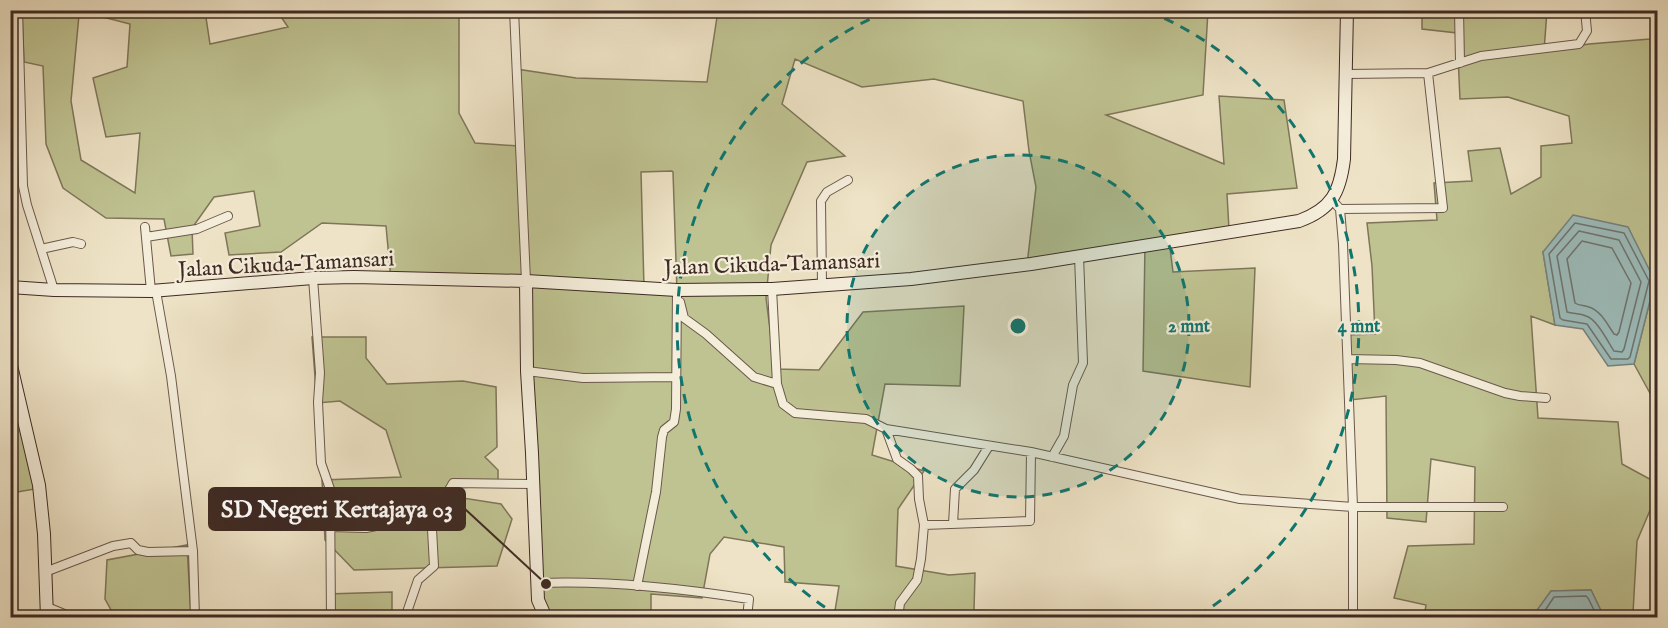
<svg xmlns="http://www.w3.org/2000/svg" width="1668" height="628" font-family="'IM FELL English',serif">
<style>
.green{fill:#bfc291;stroke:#7f765a;stroke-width:1.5;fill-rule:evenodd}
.water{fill:#9cbdbc;stroke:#77827f;stroke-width:1.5}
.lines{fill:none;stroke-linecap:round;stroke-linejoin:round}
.shore{stroke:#6e7470;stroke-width:1.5}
.street-casing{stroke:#6b584c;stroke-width:10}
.secondary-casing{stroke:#3f2a23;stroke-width:14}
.street{stroke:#f4edda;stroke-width:8}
.secondary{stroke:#f4edda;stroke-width:12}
.ring{fill:none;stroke:#0f766e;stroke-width:3;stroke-dasharray:10 8}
.labels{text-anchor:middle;stroke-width:4.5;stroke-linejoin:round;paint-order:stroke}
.street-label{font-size:22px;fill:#3f2a23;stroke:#f4edda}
.centre{fill:#0f766e;stroke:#f4edda;stroke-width:3}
.ring-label{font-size:18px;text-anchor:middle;font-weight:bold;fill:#0f766e;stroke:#f4edda;stroke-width:4.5;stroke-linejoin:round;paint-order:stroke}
.leader{fill:none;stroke:#3f2a23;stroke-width:2}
.callout-dot{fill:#3f2a23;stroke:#f4edda;stroke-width:2}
.callout{fill:#3f2a23;stroke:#3f2a23;stroke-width:2}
.callout-label{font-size:24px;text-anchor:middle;font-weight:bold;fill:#fff}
</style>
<rect width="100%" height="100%" fill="#eee3c6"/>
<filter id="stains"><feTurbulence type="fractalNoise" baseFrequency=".00333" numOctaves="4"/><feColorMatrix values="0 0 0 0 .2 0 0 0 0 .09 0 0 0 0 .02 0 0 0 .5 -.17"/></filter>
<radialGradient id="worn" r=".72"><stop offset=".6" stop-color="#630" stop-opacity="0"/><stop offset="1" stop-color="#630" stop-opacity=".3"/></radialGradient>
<!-- green -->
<path class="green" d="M22,11H205L210,44L288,27L277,11H459V113L475,143L519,146L516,69L576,78L707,82L717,17L709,11H1208L1203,95L1106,115L1224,164L1219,96L1284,100L1297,188L1227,194L1229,229L1169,240L1173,272L1255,268L1250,387L1143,371L1145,244L1027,265L1036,187L1029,151L1023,101L934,79L862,87L795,59L782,104L845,156L807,162L771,245L766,298L775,369L819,370L863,312L964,306L960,386L885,384L872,455L924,471L898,509L896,566L949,575L975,573L974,610L1008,611L1007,617H834L839,586L785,582L784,547L724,537L710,554L702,598L651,594V617H545L537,600L525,283L391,280L386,226L322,223L281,252L229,255L225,233L260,226L254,191L214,197L192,228L193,254L171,256L164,219L106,218L63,188L46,144L43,66L24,62ZM79,15L103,17L130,24L127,67L93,78L106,137L140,133L135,193L81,160L71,101ZM672,171L673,172L677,292L644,288L641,172Z
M1422,11H1547L1544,51L1589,44L1650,39L1657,33V406L1634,364L1655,281L1543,252L1555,325L1531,316L1538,418L1618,422L1622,464L1657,483V494L1637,541L1633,613L1657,612V617H1604L1591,590L1551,591L1532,618L1424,617L1426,605L1394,598L1408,546L1474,544L1475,467L1431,459L1426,522L1387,518L1386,396L1350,400L1346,335L1375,334L1372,266L1367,223L1437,220L1434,183L1472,181L1468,151L1500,148L1511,194L1541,177V146L1572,143L1569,116L1508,97L1460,99L1457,33L1422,29Z
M312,337H366V358L387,384L463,381L496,387L497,447L485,457L498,470V485L458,488L456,497L501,504L512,519L497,566L354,570L325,540L322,480L401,477L386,430L340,401L317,403Z
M10,351L28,435L35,489L11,493Z
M187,545L191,617H115L105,599L107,560Z
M392,592V617H327V594Z"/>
<!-- water -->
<path class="water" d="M1573,215L1628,227L1655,281L1634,364L1608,366L1583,329L1555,325L1543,252Z
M1591,590L1604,617H1532L1551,591Z"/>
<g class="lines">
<!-- shore -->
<path class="shore" d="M1575,223L1624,233L1649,281L1630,357L1628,359H1611L1587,324L1563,320L1560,318L1549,254Z
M1579,231L1619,240L1641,282L1624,349L1622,352L1614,351C1608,342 1597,319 1586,316C1580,313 1573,314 1567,312L1557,256Z
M1582,241L1612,248L1631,283L1619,332L1617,335L1614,334C1607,324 1601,311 1589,307C1584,305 1579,306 1575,303L1567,259Z
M1540,618L1554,597L1586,596L1588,598L1598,618"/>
<defs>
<path id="street" d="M18,10L23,186L27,205L54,290
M514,10L526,281
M1459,10L1460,63
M1346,74L1428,73L1481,56L1579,44L1587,31L1585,10
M1332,200L1340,209L1343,244L1353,507V618
M1340,209L1443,208L1428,73
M145,227L151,291
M146,237L197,229L228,216
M41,249L73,242L81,244
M313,278L320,373L318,402L321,463L330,489L331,618
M822,285L821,201L827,192L848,180
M772,289L777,384L783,404L795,413L866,419L886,429L1031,452L1240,499L1353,507H1503
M156,291L171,376L193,551L195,618
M680,302L684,318L706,334L754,377L777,384
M1348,359L1396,360L1420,363L1505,393L1520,396L1546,398
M527,371L583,378L676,377
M886,429L897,459L911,469L918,476L919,499L924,525L921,559L917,580L900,603L898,618
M1052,457L1064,436L1073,385L1083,363L1079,256
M953,524L955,489L974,470L989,446
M924,525L1030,521L1031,452
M330,527L366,528L425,516L443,500L453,483L533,484
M45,572L113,546L131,543L138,550L148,552L193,551
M537,583C607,580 680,588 749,599L747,618
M637,586L656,492L662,437L664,430L674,422L676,409L677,290
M47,607L74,618
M405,618L418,580L434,566L431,511"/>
<path id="secondary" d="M526,281L527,371L532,453L538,600L546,618
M10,287L54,290L151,291L313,278L354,277L526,281L677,290L772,289L911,279L1031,264L1299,221C1332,209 1340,192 1344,159L1347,10
M10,361L39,485L44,534L47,618"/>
</defs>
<!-- street casing -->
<use href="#street" class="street-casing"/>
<!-- secondary casing -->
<use href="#secondary" class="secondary-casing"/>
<!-- street -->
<use href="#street" class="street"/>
<!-- secondary -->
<use href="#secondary" class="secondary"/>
</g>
<!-- distance rings -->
<circle cx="1018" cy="326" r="171" fill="#0f766e" fill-opacity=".12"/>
<g class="ring">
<circle cx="1018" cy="326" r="171"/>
<path d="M840 617A341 341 0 0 1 888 11M1148 11A341 341 0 0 1 1196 617"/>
</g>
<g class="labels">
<!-- street labels -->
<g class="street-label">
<text transform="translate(286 263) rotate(-3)" y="8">Jalan Cikuda–Tamansari</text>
<text transform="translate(772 263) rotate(-2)" y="8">Jalan Cikuda–Tamansari</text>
</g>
</g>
<circle cx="1018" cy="326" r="9" class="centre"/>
<g class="ring-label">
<text x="1189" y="332">2 mnt</text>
<text x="1359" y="332">4 mnt</text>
</g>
<!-- callouts -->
<path class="leader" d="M546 584L465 509"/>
<circle class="callout-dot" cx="546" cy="584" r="6"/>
<rect class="callout" x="209" y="488" width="256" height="42" rx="6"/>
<g class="callout-label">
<text x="337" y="517">SD Negeri Kertajaya 03</text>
</g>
<!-- margin -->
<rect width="1668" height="628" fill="none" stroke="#eee3c6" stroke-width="36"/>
<rect x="12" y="12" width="1644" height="604" fill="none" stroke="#3f2a23" stroke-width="3"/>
<rect x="18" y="18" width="1632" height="592" fill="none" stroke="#3f2a23" stroke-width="1.5"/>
<rect width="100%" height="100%" filter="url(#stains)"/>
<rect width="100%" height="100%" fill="url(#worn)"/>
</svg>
